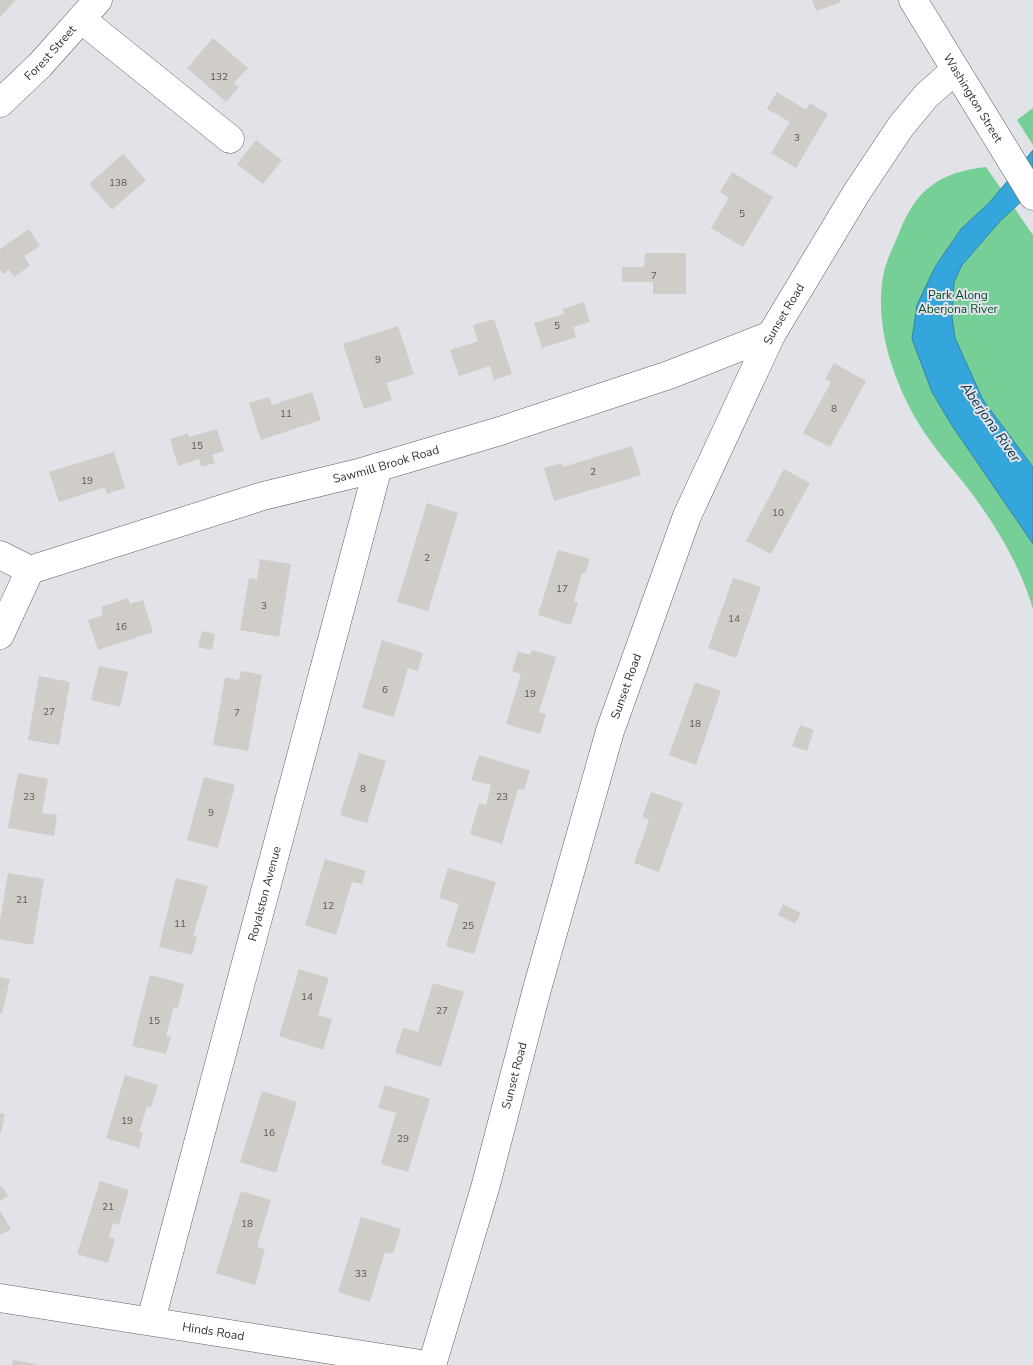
<svg xmlns="http://www.w3.org/2000/svg" width="1033" height="1365" font-family="'Nunito Sans',sans-serif">
<style>
.green{fill:#76cf96}
.water{fill:#35a6dc;stroke:#3484aa}
.building{fill:#d0ccc7}
.lines{fill:none;stroke-linecap:round;stroke-linejoin:round}
.minor-casing{stroke:#606066;stroke-width:29}
.major-casing{stroke:#606066;stroke-width:29}
.minor{stroke:#fff;stroke-width:28}
.major{stroke:#fff;stroke-width:28}
.labels{text-anchor:middle;stroke-width:4;stroke-linejoin:round;paint-order:stroke}
.number-label{font-size:10px;fill:#5a595a}
.street-label{font-size:12px;fill:#333336;stroke:#e2e2e9}
.park-label{font-size:12px;fill:#004e28;stroke:#e2e2e9}
.water-label{font-size:14px;font-style:italic;fill:#003248;stroke:#e2e2e9}
</style>
<rect width="100%" height="100%" fill="#e2e2e9"/>
<!-- green -->
<path class="green" d="M1033,108V145L1017,120Z
M986,167L1033,235V609C1022,571 1001,534 978,502C963,480 944,461 929,439C897,394 872,327 884,272C887,259 894,245 899,233C916,189 940,172 986,167Z"/>
<!-- water -->
<path class="water" d="M1033,150V191L1001,220L962,265L954,282L952,317L955,338L983,400L1033,467V544L951,424L932,392L912,339L917,305L935,267L961,229L990,202Z"/>
<!-- building -->
<path class="building" d="M0,0H16L0,17Z
M812,0H840L841,2L816,11Z
M213,38L248,68L234,83L239,87L226,102L187,68Z
M777,92L806,110L810,103L828,114L796,168L771,153L790,122L767,109Z
M256,140L282,160L263,184L237,164Z
M123,154L146,180L112,210L89,184Z
M732,172L773,197L743,247L711,228L729,198L720,192Z
M29,229L40,246L24,256L30,266L14,277L9,270L3,274L0,269V249Z
M645,253H686V294H653V282H622V267H644Z
M584,302L590,322L573,327L576,337L542,348L534,323L564,314L563,309Z
M494,319L512,374L494,380L490,366L459,376L450,350L478,341L473,325Z
M398,326L414,374L386,383L392,400L364,409L343,344Z
M834,363L866,381L830,447L803,433L831,382L825,379Z
M312,392L321,420L261,440L249,403L269,397L272,405Z
M217,429L224,451L212,455L215,463L201,467L199,459L178,466L170,439L188,433L189,437Z
M632,446L641,475L554,501L544,468L562,463L563,467Z
M114,452L125,488L107,494L105,487L59,502L49,472Z
M784,469L810,483L771,554L746,541Z
M427,503L458,513L428,611L397,602Z
M558,550L590,559L585,574L582,573L574,601L578,603L571,625L538,615Z
M260,559L291,564L279,637L240,630L249,578L257,580Z
M733,578L761,587L736,658L708,648Z
M128,598L130,604L143,600L153,632L98,650L88,620L103,615L101,607Z
M202,631L215,634L212,650L198,647Z
M382,640L423,653L418,671L408,668L394,717L362,708Z
M532,650L556,657L539,712L546,714L540,734L506,724L521,674L512,671L518,651L530,655Z
M99,666L128,672L120,707L91,700Z
M241,671L262,675L248,751L213,745L225,677L239,680Z
M39,676L70,682L59,745L28,740Z
M695,682L721,691L696,765L669,755Z
M800,725L814,730L807,751L792,746Z
M359,753L386,761L367,823L340,815Z
M479,755L530,771L524,790L518,789L502,844L470,834L479,803L486,805L491,785L471,780Z
M18,773L48,779L42,813L57,815L54,836L8,828Z
M204,777L235,785L218,848L187,840Z
M651,792L683,803L659,872L634,863L649,820L642,817Z
M325,859L366,871L362,884L352,882L336,935L305,925Z
M448,868L496,882L474,954L446,946L459,904L439,898Z
M8,873L44,879L33,945L0,939V920Z
M176,878L208,886L193,936L197,937L192,955L159,947Z
M783,904L801,913L795,924L778,915Z
M299,969L329,978L318,1015L332,1019L323,1050L279,1036Z
M150,975L184,984L178,1008L174,1007L166,1036L171,1037L166,1054L132,1046Z
M0,977L10,979L2,1014L0,1013Z
M433,983L464,992L441,1067L395,1053L403,1028L418,1032Z
M125,1075L158,1085L151,1107L147,1106L139,1132L143,1133L139,1148L106,1138Z
M385,1085L430,1099L408,1172L381,1164L396,1113L378,1108Z
M262,1091L297,1102L276,1173L240,1162Z
M0,1113L5,1114L1,1133H0Z
M100,1181L129,1190L119,1225L113,1223L109,1237L115,1239L108,1263L77,1254Z
M2,1186L8,1196L0,1201V1187Z
M241,1191L271,1200L257,1247L265,1249L255,1285L216,1273Z
M0,1211L11,1229L0,1235Z
M361,1217L401,1229L393,1254L385,1252L370,1302L338,1292Z
M13,1360L35,1364V1365H12Z"/>
<g class="lines">
<defs>
<g id="minor">
<path d="M81,19L230,139"/>
<path id="s1" d="M0,555L30,570L263,496L362,472L500,431L669,375L771,335"/>
<path d="M0,635L30,570"/>
<path id="s2" d="M0,1298L427,1365"/>
<path id="s3" d="M151,1320L378,467"/>
<path id="s4" d="M432,1365L485,1188L537,989L610,731L687,516L771,335L857,192L901,126L926,96L955,70"/>
</g>
<g id="major">
<path id="s5" d="M913,0L1033,196"/>
<path id="s6" d="M0,103L40,65L98,0"/>
</g>
</defs>
<!-- minor casing -->
<use href="#minor" class="minor-casing"/>
<!-- major casing -->
<use href="#major" class="major-casing"/>
<!-- minor -->
<use href="#minor" class="minor"/>
<!-- major -->
<use href="#major" class="major"/>
</g>
<g class="labels">
<!-- number labels -->
<g class="number-label">
<text x="219" y="80">132</text>
<text x="797" y="141">3</text>
<text x="118" y="186">138</text>
<text x="742" y="217">5</text>
<text x="654" y="279">7</text>
<text x="557" y="329">5</text>
<text x="378" y="363">9</text>
<text x="834" y="412">8</text>
<text x="286" y="417">11</text>
<text x="197" y="449">15</text>
<text x="593" y="475">2</text>
<text x="87" y="484">19</text>
<text x="778" y="516">10</text>
<text x="427" y="561">2</text>
<text x="562" y="592">17</text>
<text x="264" y="609">3</text>
<text x="734" y="622">14</text>
<text x="121" y="630">16</text>
<text x="385" y="693">6</text>
<text x="530" y="697">19</text>
<text x="49" y="715">27</text>
<text x="237" y="716">7</text>
<text x="695" y="727">18</text>
<text x="363" y="792">8</text>
<text x="29" y="800">23</text>
<text x="502" y="800">23</text>
<text x="211" y="816">9</text>
<text x="22" y="903">21</text>
<text x="328" y="909">12</text>
<text x="180" y="927">11</text>
<text x="468" y="929">25</text>
<text x="307" y="1000">14</text>
<text x="442" y="1014">27</text>
<text x="154" y="1024">15</text>
<text x="127" y="1124">19</text>
<text x="269" y="1136">16</text>
<text x="403" y="1142">29</text>
<text x="108" y="1210">21</text>
<text x="247" y="1227">18</text>
<text x="361" y="1277">33</text>
</g>
<!-- street labels -->
<g class="street-label">
<text dy="4" stroke="none"><textPath href="#s6" startOffset="71">Forest Street</textPath></text>
<text dy="4" stroke="none"><textPath href="#s5" startOffset="115">Washington Street</textPath></text>
<text dy="4" stroke="none"><textPath href="#s4" startOffset="1111">Sunset Road</textPath></text>
<text dy="4" stroke="none"><textPath href="#s1" startOffset="405">Sawmill Brook Road</textPath></text>
<text dy="4" stroke="none"><textPath href="#s4" startOffset="706">Sunset Road</textPath></text>
<text dy="4" stroke="none"><textPath href="#s3" startOffset="441">Royalston Avenue</textPath></text>
<text dy="4" stroke="none"><textPath href="#s4" startOffset="301">Sunset Road</textPath></text>
<text dy="4" stroke="none"><textPath href="#s2" startOffset="216">Hinds Road</textPath></text>
</g>
<!-- park labels -->
<g class="park-label">
<text x="958" y="299">Park Along<tspan x="958" dy="14">Aberjona River</tspan></text>
</g>
<!-- water labels -->
<g class="water-label">
<text transform="translate(991 422) rotate(55)" y="5">Aberjona River</text>
</g>
</g>
</svg>
